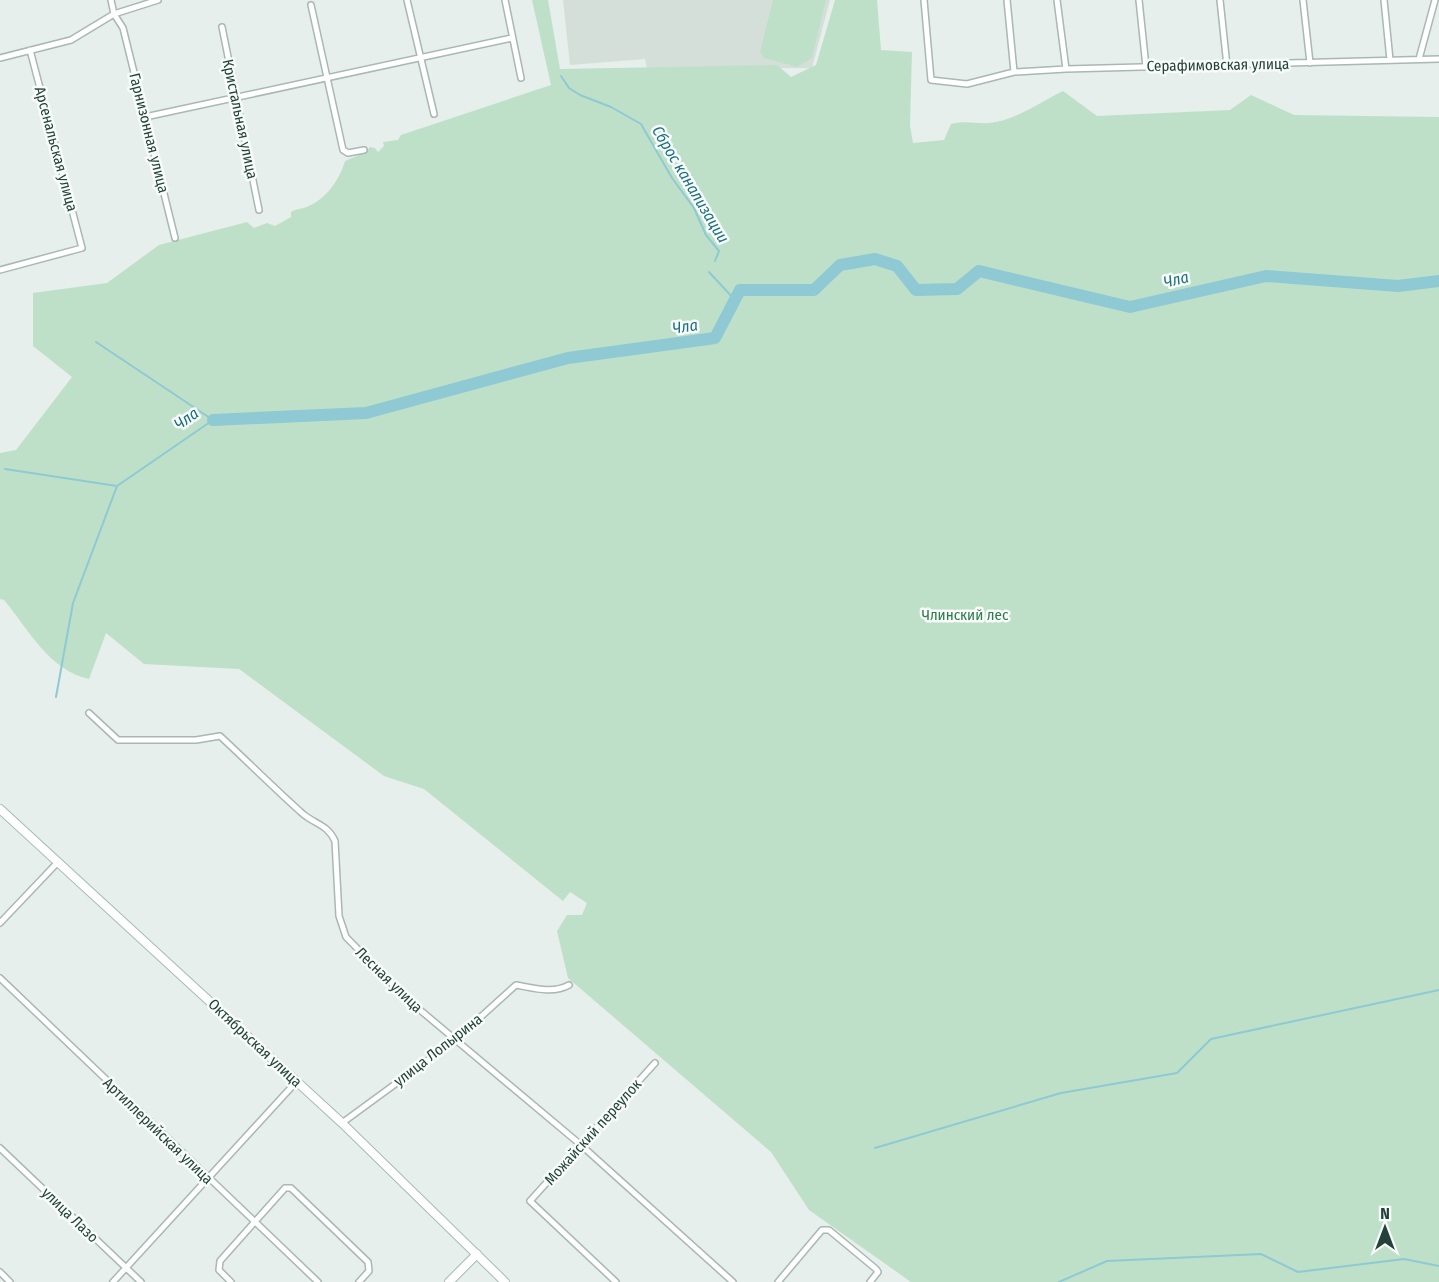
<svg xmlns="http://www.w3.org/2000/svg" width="1439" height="1282" font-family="'Fira Sans Condensed',sans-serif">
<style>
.built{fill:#d4dfda}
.green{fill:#bfe0c8}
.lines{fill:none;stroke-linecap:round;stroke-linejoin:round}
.stream{stroke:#8ec9d4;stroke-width:2}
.river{stroke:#8ec9d4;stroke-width:12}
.street-casing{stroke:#a8b8b2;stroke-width:8}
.secondary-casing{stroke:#a4bbb3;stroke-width:10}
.street{stroke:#fff;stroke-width:5}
.secondary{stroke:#fff;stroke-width:8}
.labels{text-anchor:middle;stroke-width:5;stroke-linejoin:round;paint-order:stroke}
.street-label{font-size:15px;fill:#24423a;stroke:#f7fbf9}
.park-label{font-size:15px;fill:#2d7a4b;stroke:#f7fbf9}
.water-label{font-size:16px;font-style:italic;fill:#1c6f80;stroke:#f7fbf9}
</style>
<rect width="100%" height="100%" fill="#e6efeb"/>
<!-- built -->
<path class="built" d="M563,0H830L812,68L647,69L645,59L570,65Z"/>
<!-- green -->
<path class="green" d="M532,0H548L560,69L777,65L791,77L816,65L835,0H877L881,50L912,52L910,125L913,143L944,140L951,124C965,120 975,124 989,123C1014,121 1041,102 1063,91L1097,116L1230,110L1251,95L1294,115L1439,117V1282H911L809,1210L771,1152L568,978L557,931L567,915H582L587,903L570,892L563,901L424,789L384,776L239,669L144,664L106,633L89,679C50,671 28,629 4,600L0,599V453L16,450L72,377L33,346V293L107,283L159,245L247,222L254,228L267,223L275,226L291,217V212C296,209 299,209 304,208C325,201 339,181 345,161L366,152L370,147L375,148L378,152L384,146L383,142L398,140L401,135L551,85Z
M773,0H826L812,58L797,67L764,58L760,52Z"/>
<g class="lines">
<!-- stream -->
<path class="stream" d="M561,76L569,88L580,95L611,107L641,124L672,178L694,208L706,235L719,251L715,261
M709,272L735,300
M5,469L117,486
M56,697L73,603L117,486L213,420L96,342
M875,1148L1061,1093L1177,1073L1211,1039L1439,990
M1059,1282L1107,1261L1261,1254L1298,1272L1404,1259L1439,1266"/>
<!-- river -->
<path class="river" d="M213,420L366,413L568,358L715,338L740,290H814L840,265L875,259L897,266L916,290L957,289L979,271L1130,307L1266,276L1398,286L1439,281"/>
<defs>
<path id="street" d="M111,0L114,14L158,0
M407,0L434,114
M505,0L521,78
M924,0L931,80L967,84L1014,72L1066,69L1439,59
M1007,0L1014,72
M1057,0L1066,69
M1139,0L1146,67
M1220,0L1227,66
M1303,0L1310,63
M1384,0L1390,60
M311,5L343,150L348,153L364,150
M222,27L259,210
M0,58L71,40L114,14L123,28L175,238
M1419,59L1435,0
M145,117L512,38
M0,270L82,248L30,50
M89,713L118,740H196L220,736C248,762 275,789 303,814C315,824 328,825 335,841L339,916L346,937L407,999L581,1145L733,1282
M0,923L58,862
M0,978L318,1282
M342,1123L454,1041L516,985C533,988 553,994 569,985
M0,1148L141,1282
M0,1272L10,1282
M113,1282L297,1081
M231,1282L219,1270L220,1261L285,1188H291L368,1262L369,1271L359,1282
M616,1282L530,1201L655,1063
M778,1282L822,1230H829L876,1269L878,1272L870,1282"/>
<path id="secondary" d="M0,809L342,1123L505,1282
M449,1282L477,1254"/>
</defs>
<!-- street casing -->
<use href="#street" class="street-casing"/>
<!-- secondary casing -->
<use href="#secondary" class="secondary-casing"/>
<!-- street -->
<use href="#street" class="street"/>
<!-- secondary -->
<use href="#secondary" class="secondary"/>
</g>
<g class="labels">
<!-- street labels -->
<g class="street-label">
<text transform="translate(1218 65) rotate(-1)" y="5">Серафимовская улица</text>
<text transform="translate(240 119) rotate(78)" y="5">Кристальная улица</text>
<text transform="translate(149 133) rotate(76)" y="5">Гарнизонная улица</text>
<text transform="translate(56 149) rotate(75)" y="5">Арсенальская улица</text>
<text transform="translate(389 980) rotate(44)" y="5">Лесная улица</text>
<text transform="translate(255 1043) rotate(43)" y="5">Октябрьская улица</text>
<text transform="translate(438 1050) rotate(-38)" y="5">улица Лопырина</text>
<text transform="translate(158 1131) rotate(44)" y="5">Артиллерийская улица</text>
<text transform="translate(593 1132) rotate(-48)" y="5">Можайский переулок</text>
<text transform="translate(70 1215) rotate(44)" y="5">улица Лазо</text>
</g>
<!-- park labels -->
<g class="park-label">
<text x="965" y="620">Члинский лес</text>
</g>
<!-- water labels -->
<g class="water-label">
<text transform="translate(691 184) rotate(59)" y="6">Сброс канализации</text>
<text transform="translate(1176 279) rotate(-13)" y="6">Чла</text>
<text transform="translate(685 326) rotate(-8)" y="6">Чла</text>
<text transform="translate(186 418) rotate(-35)" y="6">Чла</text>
</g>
</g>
<!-- north arrow -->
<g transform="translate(1385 1228)" stroke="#f7fbf9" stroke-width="4.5" paint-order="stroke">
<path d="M0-4.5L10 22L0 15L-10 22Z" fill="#24423a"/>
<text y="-9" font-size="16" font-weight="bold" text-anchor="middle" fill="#24423a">N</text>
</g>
</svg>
